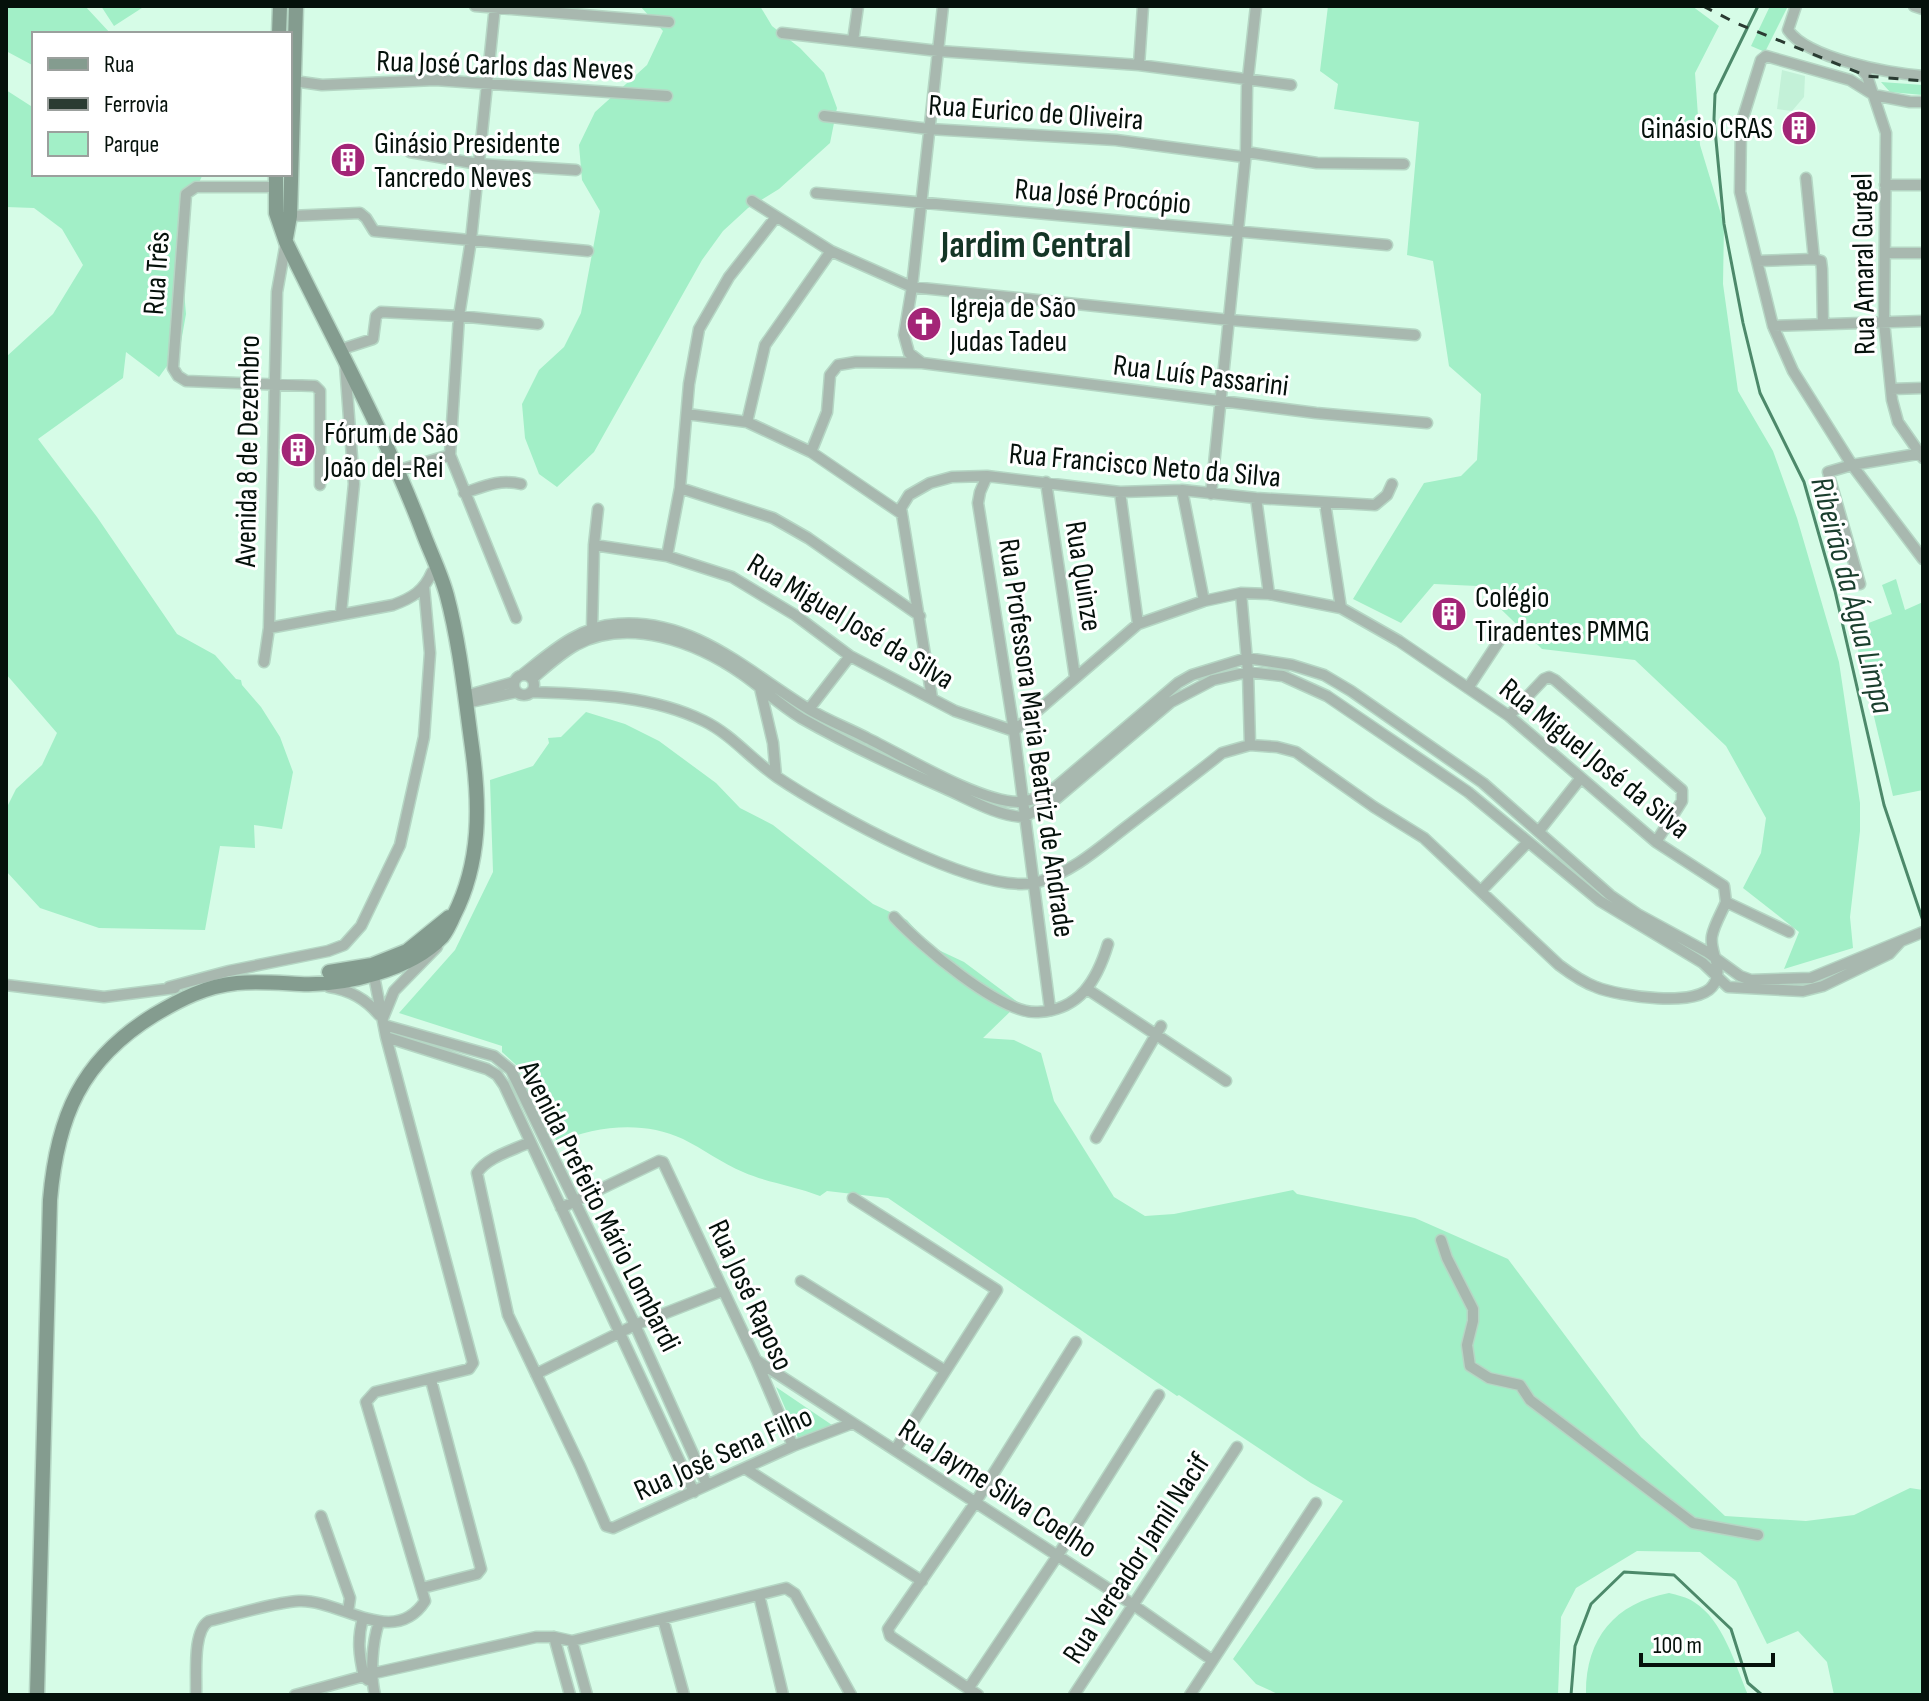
<svg xmlns="http://www.w3.org/2000/svg" width="1929" height="1701" font-family="'Sofia Sans Condensed',sans-serif">
<style>
.built{fill:#c3f1d8}
.green{fill:#a2efc7}
.lines{fill:none;stroke-linecap:round;stroke-linejoin:round}
.stream{stroke:#4c896a;stroke-width:3}
.street-casing{stroke:#b5d6c4;stroke-width:13}
.secondary-casing{stroke:#b5d6c4;stroke-width:17}
.street{stroke:#a8b8af;stroke-width:10}
.secondary{stroke:#849c8f;stroke-width:14}
.rail{stroke:#2a3b32;stroke-width:3;stroke-dasharray:10 10;stroke-linecap:butt}
.labels{text-anchor:middle;stroke-width:6;stroke-linejoin:round;paint-order:stroke}
.street-label{font-size:30px;fill:#05110b;stroke:#fff}
.poi-label{font-size:30px;fill:#05110b;stroke:#fff;text-anchor:start}
.water-label{font-size:32px;font-style:italic;fill:#1a3e2d;stroke:#fff}
.district-label{font-size:38px;font-weight:bold;fill:#143526;stroke:#fff}
</style>
<rect width="100%" height="100%" fill="#d6fce7"/>
<!-- built -->
<path class="built" d="M1782,70L1805,76L1804,97L1792,111L1777,109Z"/>
<!-- green -->
<path class="green" d="M6,6H85L111,34H34V66L6,51Z
M101,6H145L114,26Z
M640,6H760L772,26L800,48L824,73L837,108L830,143L779,189L748,208L723,231L702,260L594,452L557,487L539,474L525,438L522,404L539,370L564,347L581,313L600,211L582,180L579,145L595,112L647,65L663,31Z
M1328,6H1692L1719,26L1695,73L1700,145L1724,224L1723,284L1738,391L1773,451L1797,518L1839,662L1860,803V831L1850,917L1853,948L1784,969L1799,932L1743,888L1761,853L1766,818L1726,746L1635,660L1542,649L1477,586L1434,584L1401,623L1353,599L1424,483L1461,476L1477,460L1481,394L1449,366L1433,261L1407,255L1419,122L1334,109L1338,84L1320,71Z
M1770,6H1788L1765,52L1751,46Z
M1881,82L1923,85V95L1890,92Z
M6,90L34,108V174H203L186,210L180,245L186,314L180,348L159,377L126,352L123,378L38,439L97,517L177,634L215,655L236,679L241,680L242,685L261,707L280,737L293,772L282,829L254,825L255,848L220,846L205,930L99,928L40,908L6,871V809L16,789L42,765L57,733L6,674V357L53,314L83,265L62,229L34,208L6,207Z
M1896,579L1905,610L1923,602V790L1893,796L1853,629L1892,614L1882,585Z
M586,712L625,724L659,741L716,783L740,808L773,825L873,904L907,920L930,946L964,962L1019,1003L983,1038L1014,1040L1041,1053L1054,1101L1114,1197L1145,1216L1174,1214L1293,1190L1297,1194L1415,1218L1508,1259L1641,1437L1725,1516L1806,1521L1854,1515L1910,1488L1923,1490V1695H1834L1827,1662L1798,1631L1767,1644L1736,1581L1700,1552L1637,1551L1576,1588L1561,1617L1558,1695H1280L1256,1684L1233,1659L1343,1501L1311,1483L1179,1395L1177,1396L888,1198L827,1191L820,1196C795,1186 768,1183 743,1172C722,1163 703,1149 683,1139C643,1120 596,1126 557,1142L525,1073L502,1052V1046L399,1013L455,950L493,872L490,780L533,766L549,743L548,738L561,737Z
M776,1387L832,1425L798,1438Z
M1669,1593C1677,1595 1687,1597 1694,1602C1723,1620 1735,1664 1748,1695H1586C1585,1640 1614,1603 1669,1593Z"/>
<g class="lines">
<!-- stream -->
<path class="stream" d="M1758,6L1715,94L1714,119L1724,224L1743,323L1760,393L1804,482L1835,591L1884,805L1923,921
M1571,1695L1575,1646L1591,1604L1624,1572L1674,1575L1731,1629L1748,1683L1762,1695"/>
<defs>
<path id="street" d="M475,6L669,22
M495,6L471,240L459,316L450,455L516,618
M1796,6L1788,30C1808,59 1889,73 1923,76
M1914,6L1923,9
M782,33L938,51L1139,65L1291,85
M853,41L858,6
M1139,65L1143,6
M1858,65L1867,76L1886,133L1884,322L1892,400L1898,422L1923,458
M294,81L322,85L435,80L667,96
M1923,102H1910L1874,95L1850,80L1766,56L1761,60L1741,124L1740,192L1773,326L1793,371L1852,465L1923,559
M824,116L929,129L1116,140L1244,157
M410,152L478,164L576,170
M1246,152L1317,163L1404,164
M1806,178L1814,259L1821,261L1822,269L1823,324
M1885,185H1923
M275,187H196L186,194L173,368L178,376L186,381L315,386L320,391V485
M816,193L1387,245
M752,201L831,251L912,287L1230,320L1415,335
M290,216L360,213L366,218L374,231L588,251
M1886,253H1923
M1757,261L1814,259
M1773,326L1923,321
M339,350L373,339L376,316L381,312L459,316L538,324
M922,363L909,353L904,335L912,287L943,6
M1891,389L1923,388
M687,414L747,422L811,452L902,514
M747,422L765,345L831,251
M811,452L827,412L830,375L838,365L856,362L922,363L1316,413L1427,423
M399,470L450,455
M987,476L980,492L978,503L1014,731L1050,1009
M1046,482L1075,677
M680,488L773,518L808,538L920,616
M1182,490L1204,601
M1120,492L1138,624
M464,493C485,486 499,479 521,484
M1211,494L1246,152L1247,87L1256,6
M1256,498L1269,594
M1325,503L1341,608
M594,545L667,556L732,577L795,615L850,656L955,711L1014,731L1138,624L1204,601L1241,593L1269,594L1341,608L1399,641L1509,716L1656,842L1724,886L1726,902L1789,932
M667,556L680,488L689,384L699,329L729,277L776,217
M1860,584L1828,472L1852,465L1923,453
M1241,593L1248,672L1250,745
M341,613L354,484L345,364
M269,628L393,605C412,598 424,591 432,572L440,579
M592,629L594,545L598,509
M264,662L269,628L277,292L286,242
M514 685a10 10 0 1 1 20 0a10 10 0 1 1-20 0Z
M522,675C550,653 579,626 617,624C693,618 747,671 807,708C826,720 848,728 867,738C904,756 979,802 1018,802C1033,802 1045,793 1057,786L1178,683L1192,675L1247,658L1292,665L1324,675L1351,691L1483,783L1610,895L1639,915L1707,952L1740,976L1751,980L1811,978L1923,932
M532,679C546,667 560,654 576,645C629,617 696,642 742,674C762,688 780,705 801,718C847,744 896,767 944,788C969,799 997,816 1024,817L1056,799L1171,702L1213,680L1248,672L1283,676L1327,696L1468,792L1600,901L1703,963L1728,987L1803,991L1823,986L1889,954L1900,942
M760,688L773,743L776,776
M1468,688L1499,641
M531,692C590,694 651,695 704,721C731,734 752,760 777,777C826,810 981,898 1038,882C1075,871 1101,846 1130,824C1161,800 1192,777 1222,753L1250,745L1277,747L1296,752L1374,807L1424,838L1559,965C1571,974 1582,982 1596,987C1618,996 1700,1009 1714,984C1724,967 1709,952 1712,936C1714,925 1722,912 1726,902
M465,696L514,682
M932,698L901,508L909,495L930,483L952,477L987,476L1120,492L1182,490L1256,498L1375,505L1387,495L1392,484
M466,703L517,692
M809,709L850,656
M1509,716L1544,679L1549,677L1555,680L1682,790V801L1656,842
M1539,831L1580,779
M1482,890L1528,842
M894,917C919,944 1001,1015 1038,1012C1080,1010 1097,980 1108,944
M6,985L104,997L175,988
M169,987L229,971L328,951L344,945L361,926L400,845L424,737L430,653L424,587
M329,987C350,990 366,999 379,1015
M1087,989L1226,1081
M383,1018L394,991L437,947
M384,1025L494,1056L511,1070L635,1325L707,1485
M386,1037L487,1069L497,1075L504,1085L694,1492
M1096,1138L1161,1026
M530,1142C514,1150 487,1157 477,1173L508,1315L580,1466L606,1526L613,1528L793,1446L853,1423
M853,1198L997,1290L895,1450
M561,1208L659,1161L663,1162L756,1360L793,1446
M1441,1240L1447,1258L1473,1309V1321L1467,1345L1470,1366L1489,1378L1520,1385L1530,1400L1693,1523L1758,1535
M801,1281L944,1370
M756,1360L1132,1604L1212,1660
M536,1374L635,1325L722,1291
M746,1469L922,1581
M321,1516L350,1598L348,1612
M422,1588L477,1574L481,1569L431,1380
M759,1595L783,1695
M363,1618C357,1639 359,1655 364,1677L368,1680
M663,1619L684,1695
M554,1637L570,1695
M572,1641L587,1695
M968,1689L1058,1555L1159,1395
M196,1695C197,1676 192,1631 209,1621C235,1615 274,1602 299,1601C340,1599 394,1649 425,1601L366,1402L375,1392L469,1369L473,1363L386,1037L373,971
M295,1695L375,1673L536,1637H554L572,1641L786,1588L795,1594L851,1695
M375,1695C370,1674 372,1643 379,1622
M978,1695L890,1636L888,1629L975,1503L1076,1342
M1074,1695L1237,1447
M1190,1695L1316,1503"/>
<path id="secondary" d="M279,34L280,6
M286,238L290,216L296,6
M329,972L372,965L407,951L449,917
M37,1695L50,1200C57,1117 81,1060 154,1015C181,999 206,986 237,983C258,981 279,983 300,984C344,986 411,970 442,937C447,931 451,922 454,915C481,862 480,805 472,747C465,697 460,645 447,596C441,573 430,552 422,530C384,431 332,337 286,242L276,213V174"/>
</defs>
<!-- street casing -->
<use href="#street" class="street-casing"/>
<!-- secondary casing -->
<use href="#secondary" class="secondary-casing"/>
<!-- street -->
<use href="#street" class="street"/>
<!-- secondary -->
<use href="#secondary" class="secondary"/>
<!-- rail -->
<path class="rail" d="M1703,6L1736,23L1867,76L1923,81"/>
</g>
<!-- icons -->
<defs>
<symbol id="building-disc" viewBox="-11 -11 22 22"><circle r="9.5" fill="#a32577" stroke="#fff"/><path d="M-4-6H4V6H1V3H-1V6H-4ZM-2.5-4.3h1.7v1.8h-1.7ZM.8-4.3h1.7v1.8H.8ZM-2.5-1h1.7V.8h-1.7ZM.8-1h1.7V.8H.8Z" fill="#fff"/></symbol>
<symbol id="church-disc" viewBox="-11 -11 22 22"><circle r="9.5" fill="#a32577" stroke="#fff"/><path d="M-1.2-6h2.4v3.5h3.3v2.4h-3.3V6h-2.4V-.1h-3.3v-2.4h3.3Z" fill="#fff"/></symbol>
</defs>
<g fill-rule="evenodd">
<use href="#building-disc" x="1779" y="108" width="40" height="40"/>
<use href="#building-disc" x="328" y="140" width="40" height="40"/>
<use href="#church-disc" x="904" y="304" width="40" height="40"/>
<use href="#building-disc" x="278" y="430" width="40" height="40"/>
<use href="#building-disc" x="1429" y="594" width="40" height="40"/>
</g>
<g class="labels">
<!-- street labels -->
<g class="street-label">
<text transform="translate(505 65) rotate(2)" y="10">Rua José Carlos das Neves</text>
<text transform="translate(1036 112) rotate(4)" y="10">Rua Eurico de Oliveira</text>
<text transform="translate(1103 196) rotate(5)" y="10">Rua José Procópio</text>
<text transform="translate(1863 264) rotate(-91)" y="10">Rua Amaral Gurgel</text>
<text transform="translate(156 273) rotate(-86)" y="10">Rua Três</text>
<text transform="translate(1201 375) rotate(7)" y="10">Rua Luís Passarini</text>
<text transform="translate(247 451) rotate(-89)" y="10">Avenida 8 de Dezembro</text>
<text transform="translate(1145 465) rotate(5)" y="10">Rua Francisco Neto da Silva</text>
<text transform="translate(1084 576) rotate(81)" y="10">Rua Quinze</text>
<text transform="translate(851 621) rotate(31)" y="10">Rua Miguel José da Silva</text>
<text transform="translate(1037 738) rotate(82)" y="10">Rua Professora Maria Beatriz de Andrade</text>
<text transform="translate(1595 758) rotate(39)" y="10">Rua Miguel José da Silva</text>
<text transform="translate(600 1206) rotate(63)" y="10">Avenida Prefeito Mário Lombardi</text>
<text transform="translate(751 1295) rotate(65)" y="10">Rua José Raposo</text>
<text transform="translate(723 1453) rotate(-24)" y="10">Rua José Sena Filho</text>
<text transform="translate(998 1488) rotate(33)" y="10">Rua Jayme Silva Coelho</text>
<text transform="translate(1136 1558) rotate(-57)" y="10">Rua Vereador Jamil Nacif</text>
</g>
<!-- poi labels -->
<g class="poi-label">
<text x="1773" y="138" text-anchor="end">Ginásio CRAS</text>
<text x="374" y="153">Ginásio Presidente<tspan x="374" dy="34">Tancredo Neves</tspan></text>
<text x="950" y="317">Igreja de São<tspan x="950" dy="34">Judas Tadeu</tspan></text>
<text x="324" y="443">Fórum de São<tspan x="324" dy="34">João del-Rei</tspan></text>
<text x="1475" y="607">Colégio<tspan x="1475" dy="34">Tiradentes PMMG</tspan></text>
</g>
<!-- water labels -->
<g class="water-label">
<text transform="translate(1853 595) rotate(75)" y="11">Ribeirão da Água Limpa</text>
</g>
<!-- district labels -->
<g class="district-label">
<text x="1036" y="257">Jardim Central</text>
</g>
</g>
<!-- border -->
<rect width="1929" height="1701" fill="none" stroke="#05110b" stroke-width="16"/>
<!-- legend -->
<rect x="32" y="32" width="260" height="144" fill="#ffffff" stroke="#9ba09d" stroke-width="2"/>
<rect x="48" y="58" width="40" height="12" fill="#849c8f" stroke="#9ba09d" stroke-width="2"/>
<text x="104" y="72" font-size="24" fill="#05110b">Rua</text>
<rect x="48" y="98" width="40" height="12" fill="#2a3b32" stroke="#9ba09d" stroke-width="2"/>
<text x="104" y="112" font-size="24" fill="#05110b">Ferrovia</text>
<rect x="48" y="132" width="40" height="24" fill="#a2efc7" stroke="#9ba09d" stroke-width="2"/>
<text x="104" y="152" font-size="24" fill="#05110b">Parque</text>
<!-- scale -->
<path d="M1641 1653v12h132v-12" fill="none" stroke="#05110b" stroke-width="4"/>
<text x="1653" y="1653" font-size="24" fill="#05110b" stroke="#ffffff" stroke-width="6" paint-order="stroke">100 m</text>
</svg>
